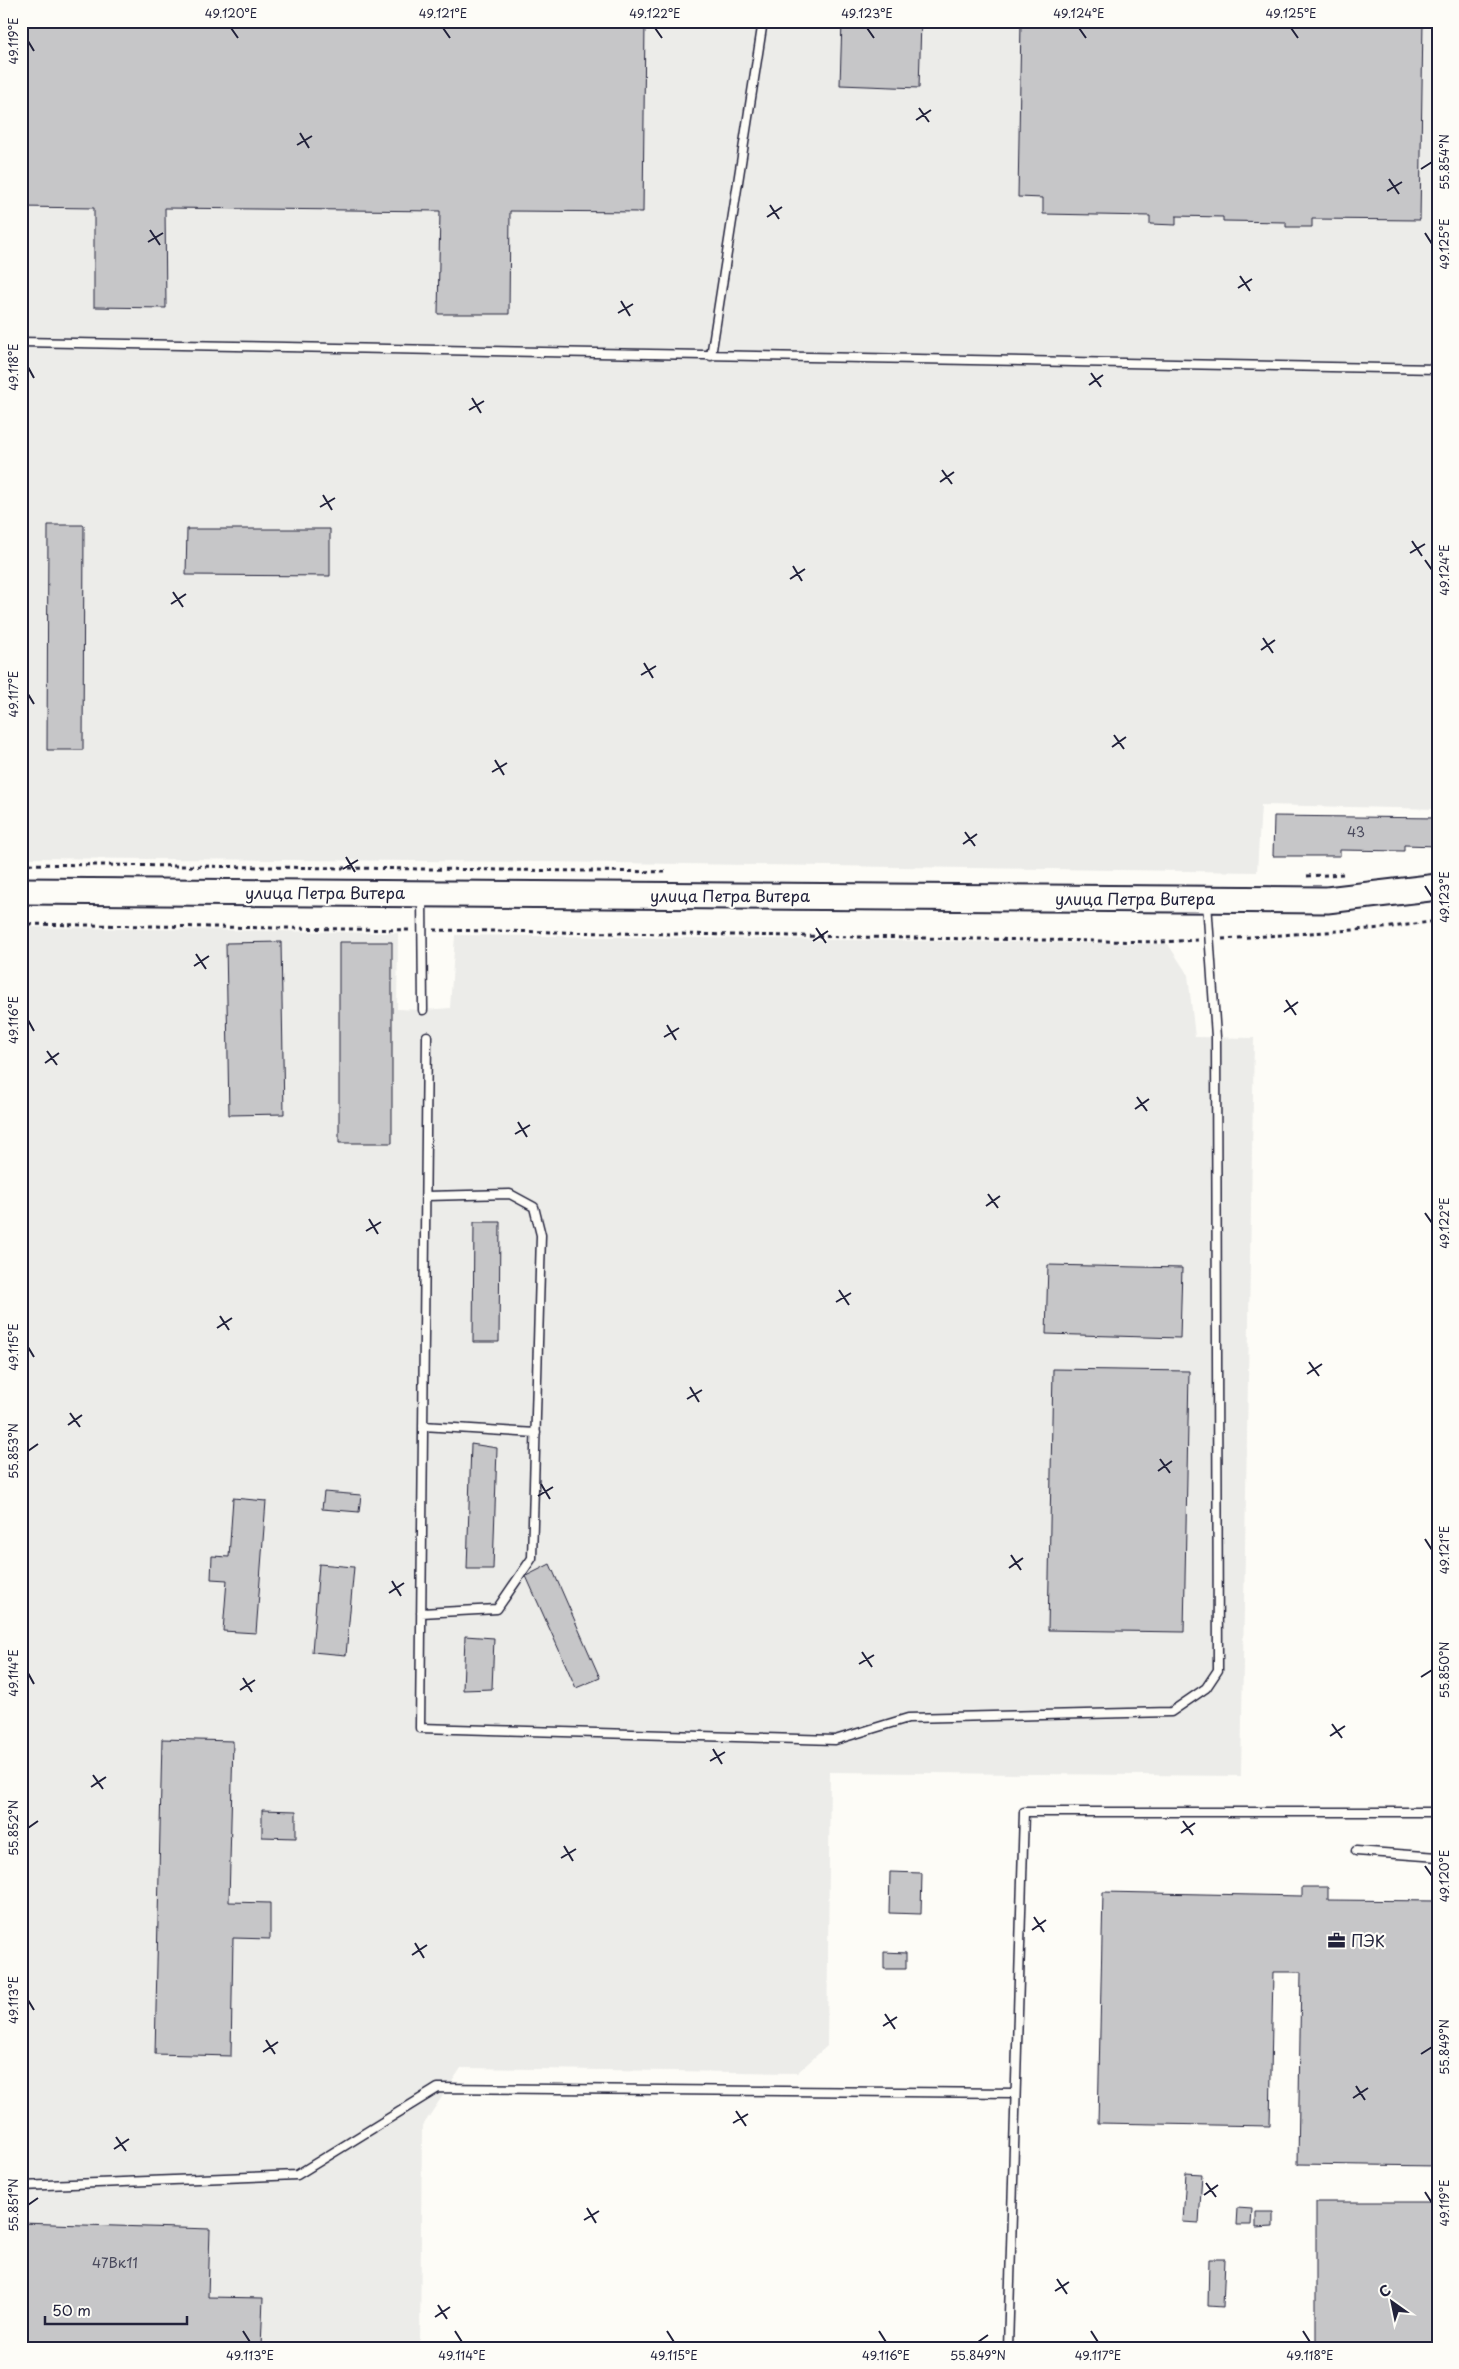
<svg xmlns="http://www.w3.org/2000/svg" width="1459" height="2369" font-family="'Playpen Sans',sans-serif">
<style>
.built{fill:#ecece9}
.building{fill:#c6c6c8;stroke:#22223b}
.lines{fill:none;stroke-linecap:round;stroke-linejoin:round}
.service-casing{stroke:#22223b;stroke-width:11}
.primary-casing{stroke:#22223b;stroke-width:29}
.path{stroke:#22223b;stroke-width:3;stroke-dasharray:4 4;stroke-linecap:butt}
.service{stroke:#fdfcf7;stroke-width:8}
.primary{stroke:#fdfcf7;stroke-width:25}
.ticks{fill:none;stroke:#22223b;stroke-width:2}
.labels{text-anchor:middle;stroke-width:4.5;stroke-linejoin:round;paint-order:stroke}
.number-label{font-size:14px;fill:#4b4b5e}
.street-label{font-size:16px;fill:#22223b;stroke:#fdfcf7}
.poi-label{font-size:16px;fill:#22223b;stroke:#fdfcf7;text-anchor:start}
.neatline{fill:none;stroke:#22223b;stroke-width:2}
.ticks-label{font-size:12px;text-anchor:middle;fill:#22223b}
</style>
<rect width="100%" height="100%" fill="#fdfcf7"/>
<filter id="ink" filterUnits="userSpaceOnUse"><feTurbulence type="fractalNoise" baseFrequency=".02" numOctaves="2"/><feDisplacementMap in="SourceGraphic" scale="10" xChannelSelector="R" yChannelSelector="G"/><feConvolveMatrix kernelMatrix="1 2 1 2 8 2 1 2 1" color-interpolation-filters="sRGB"/></filter>
<g filter="url(#ink)">
<!-- built -->
<path class="built" d="M21,21H1438V809L1261,805L1257,872L541,862L21,858Z
M21,927L398,933L397,1009L423,1010L450,1008L455,935L1168,944L1188,975L1195,1037L1254,1038L1241,1776L830,1772L827,2046L797,2073L461,2068L422,2127L420,2348H21Z"/>
<!-- building -->
<path class="building" d="M21,21H645L643,212L510,211L509,314H438L440,211L165,208L166,308L94,307V208L21,207Z
M842,21H921L919,88L840,85Z
M1021,21H1423L1420,220L1312,219V227H1286V222L1223,221V217L1176,216V225L1150,224V216L1043,214V198L1018,197Z
M48,525H84L83,750H47Z
M187,529H330V576L186,575Z
M1274,816L1438,818V846L1404,845V851L1340,850V856H1273Z
M281,942L284,1114L229,1115L226,943Z
M339,942H392V1143H339Z
M474,1222H500L499,1342H473Z
M1048,1265L1182,1268L1180,1338L1046,1334Z
M1053,1369L1189,1371L1184,1632L1048,1630Z
M471,1444L497,1448L493,1569H467Z
M324,1492L361,1495L359,1512L322,1509Z
M233,1498L266,1501L256,1633L223,1631L227,1580L211,1579L212,1556L229,1557Z
M319,1564L354,1567L346,1655L312,1652Z
M550,1564L600,1678L576,1688L526,1576Z
M465,1636L494,1638L492,1689L463,1690Z
M162,1739L233,1741L229,1902L270,1903V1939L233,1938L231,2056L155,2054Z
M262,1810L296,1811V1838L262,1837Z
M890,1872L922,1873L921,1914L889,1913Z
M1302,1887H1328V1900L1438,1901L1436,2166L1298,2164L1301,1972H1273L1270,2126L1098,2123L1103,1892L1302,1896Z
M884,1952L906,1953V1969H884Z
M1186,2173L1202,2174L1199,2223L1183,2222Z
M1316,2202H1438V2348H1316Z
M1237,2208L1252,2209L1251,2225H1236Z
M1256,2212H1273V2227L1256,2228Z
M21,2223L210,2229L208,2297L263,2298L261,2348H21Z
M1209,2259H1225L1223,2307L1208,2306Z"/>
<g class="lines">
<defs>
<path id="service" d="M21,342L1438,369
M711,356L763,21
M422,896L423,1010
M427,1036L420,1728L835,1740L908,1718L1171,1712L1206,1688L1218,1670L1216,1037L1207,902
M423,1426L536,1433
M421,1613L497,1609L532,1558L541,1235L534,1207L510,1194L426,1196
M1356,1851L1438,1857
M21,2186L297,2175L438,2088L1015,2093
M1008,2348L1024,1812H1438"/>
<path id="primary" d="M21,891L1327,900L1438,887"/>
</defs>
<!-- service casing -->
<use href="#service" class="service-casing"/>
<!-- primary casing -->
<use href="#primary" class="primary-casing"/>
<!-- path -->
<path class="path" d="M21,864L668,872
M1307,876L1345,874
M21,924L411,930
M434,930L1161,942L1198,940
M1222,939L1383,928L1438,921"/>
<!-- service -->
<use href="#service" class="service"/>
<!-- primary -->
<use href="#primary" class="primary"/>
</g>
</g>
<!-- ticks -->
<path class="ticks" d="M231,28L238,38M443,28L450,38M655,28L662,38M867,28L874,38M1079,28L1086,38M1291,28L1298,38M28,41L34,51M919,108L929,122M916,120L931,110M300,133L309,148M297,145L312,136M1421,169L1432,162M1389,179L1399,194M1387,191L1402,182M770,205L779,219M767,217L782,207M150,230L160,245M1425,233L1432,244M148,242L163,233M1240,276L1250,291M1238,288L1252,279M621,301L630,316M618,313L633,304M28,367L34,378M1091,373L1101,387M1089,385L1103,375M472,398L481,413M469,410L484,401M942,470L952,484M940,482L954,472M323,495L332,510M320,507L335,498M1412,541L1422,556M1410,553L1425,544M1425,560L1432,570M793,566L802,581M790,579L805,569M173,592L183,607M171,604L186,594M1263,638L1273,653M1261,650L1275,640M644,663L653,678M641,675L656,666M28,694L34,704M1114,735L1124,749M1112,747L1126,737M495,760L504,775M492,772L507,763M965,832L975,846M963,844L977,834M346,857L355,872M343,869L358,860M1425,886L1432,897M816,928L826,943M813,941L828,931M196,954L206,969M194,966L209,956M1286,1000L1296,1015M1284,1012L1298,1002M28,1020L34,1031M667,1025L676,1040M664,1037L679,1028M47,1051L57,1065M45,1063L59,1053M1137,1097L1147,1111M1135,1109L1149,1099M518,1122L527,1137M515,1134L530,1125M988,1194L998,1208M986,1206L1000,1196M1425,1213L1432,1223M369,1219L378,1234M366,1231L381,1222M839,1290L849,1305M836,1302L851,1293M220,1316L229,1330M217,1328L232,1318M28,1347L34,1357M1309,1362L1319,1376M1307,1374L1322,1364M690,1387L699,1402M687,1399L702,1390M70,1413L80,1427M68,1425L82,1415M28,1451L38,1444M1160,1459L1170,1473M1158,1471L1172,1461M541,1484L550,1499M538,1496L553,1487M1425,1539L1432,1550M1011,1555L1021,1570M1009,1568L1023,1558M392,1581L401,1596M389,1593L404,1583M862,1652L872,1667M859,1664L874,1655M28,1673L34,1684M1421,1677L1432,1670M243,1678L252,1692M240,1690L255,1680M1332,1724L1342,1738M1330,1736L1345,1726M713,1749L722,1764M710,1761L725,1752M93,1775L103,1789M91,1787L106,1777M1183,1821L1193,1835M28,1828L38,1821M1181,1833L1195,1823M564,1846L573,1861M561,1858L576,1849M1425,1866L1432,1876M1034,1917L1044,1932M1032,1930L1046,1920M415,1943L424,1958M412,1955L427,1945M28,2000L34,2010M885,2014L895,2029M883,2026L897,2017M266,2040L275,2054M263,2052L278,2042M1421,2054L1432,2047M1356,2086L1365,2100M1353,2098L1368,2088M736,2111L746,2126M733,2123L748,2114M116,2137L126,2151M114,2149L129,2139M1206,2183L1216,2197M1425,2192L1432,2203M1204,2195L1218,2185M28,2205L38,2198M587,2208L596,2223M584,2220L599,2211M1057,2279L1067,2294M1055,2291L1069,2282M438,2305L447,2319M435,2317L450,2307M243,2331L250,2342M455,2331L462,2342M667,2331L674,2342M879,2331L886,2342M1091,2331L1098,2342M1303,2331L1310,2342M978,2342L988,2335"/>
<!-- icons -->
<defs>
<symbol id="office-bare" viewBox="-9 -9 18 18"><path d="M-6-3h4V-5.5h4V-3h4V5H-6ZM-1-4.5V-3h2v-1.5ZM-6 0V1H6V0Z" fill="#22223b" stroke="#fdfcf7" stroke-width="2.5" paint-order="stroke"/></symbol>
</defs>
<g fill-rule="evenodd">
<use href="#office-bare" x="1324" y="1928" width="25" height="25"/>
</g>
<g class="labels">
<!-- number labels -->
<g class="number-label">
<text x="1356" y="837">43</text>
<text x="115" y="2268">47Вк11</text>
</g>
<!-- street labels -->
<g class="street-label">
<text x="325" y="899">улица Петра Витера</text>
<text x="730" y="902">улица Петра Витера</text>
<text x="1135" y="905">улица Петра Витера</text>
</g>
<!-- poi labels -->
<g class="poi-label">
<text x="1351" y="1947">ПЭК</text>
</g>
</g>
<!-- margin -->
<rect width="1459" height="2369" fill="none" stroke="#fdfcf7" stroke-width="55"/>
<!-- north arrow -->
<g transform="translate(1392 2302) rotate(327)" stroke="#fdfcf7" stroke-width="4" paint-order="stroke">
<path d="M0-4L9 19L0 12L-9 19Z" fill="#22223b"/>
<text y="-8" font-size="14" font-weight="bold" text-anchor="middle" fill="#22223b">С</text>
</g>
<!-- scale -->
<path d="M45 2316v8h142v-8" fill="none" stroke="#22223b" stroke-width="2.5"/>
<text x="52" y="2316" font-size="15" fill="#22223b" stroke="#fdfcf7" stroke-width="4" paint-order="stroke">50 m</text>
<rect x="28" y="28" width="1404" height="2314" class="neatline"/>
<g class="ticks-label">
<text x="231" y="18">49.120°E</text>
<text x="443" y="18">49.121°E</text>
<text x="655" y="18">49.122°E</text>
<text x="867" y="18">49.123°E</text>
<text x="1079" y="18">49.124°E</text>
<text x="1291" y="18">49.125°E</text>
<text transform="translate(14 41) rotate(-90)" y="4">49.119°E</text>
<text transform="translate(1445 162) rotate(-90)" y="4">55.854°N</text>
<text transform="translate(1445 244) rotate(-90)" y="4">49.125°E</text>
<text transform="translate(14 367) rotate(-90)" y="4">49.118°E</text>
<text transform="translate(1445 570) rotate(-90)" y="4">49.124°E</text>
<text transform="translate(14 694) rotate(-90)" y="4">49.117°E</text>
<text transform="translate(1445 897) rotate(-90)" y="4">49.123°E</text>
<text transform="translate(14 1020) rotate(-90)" y="4">49.116°E</text>
<text transform="translate(1445 1223) rotate(-90)" y="4">49.122°E</text>
<text transform="translate(14 1347) rotate(-90)" y="4">49.115°E</text>
<text transform="translate(14 1451) rotate(-90)" y="4">55.853°N</text>
<text transform="translate(1445 1550) rotate(-90)" y="4">49.121°E</text>
<text transform="translate(1445 1670) rotate(-90)" y="4">55.850°N</text>
<text transform="translate(14 1673) rotate(-90)" y="4">49.114°E</text>
<text transform="translate(14 1828) rotate(-90)" y="4">55.852°N</text>
<text transform="translate(1445 1876) rotate(-90)" y="4">49.120°E</text>
<text transform="translate(14 2000) rotate(-90)" y="4">49.113°E</text>
<text transform="translate(1445 2047) rotate(-90)" y="4">55.849°N</text>
<text transform="translate(1445 2203) rotate(-90)" y="4">49.119°E</text>
<text transform="translate(14 2205) rotate(-90)" y="4">55.851°N</text>
<text x="250" y="2360">49.113°E</text>
<text x="462" y="2360">49.114°E</text>
<text x="674" y="2360">49.115°E</text>
<text x="886" y="2360">49.116°E</text>
<text x="978" y="2360">55.849°N</text>
<text x="1098" y="2360">49.117°E</text>
<text x="1310" y="2360">49.118°E</text>
</g>
</svg>
